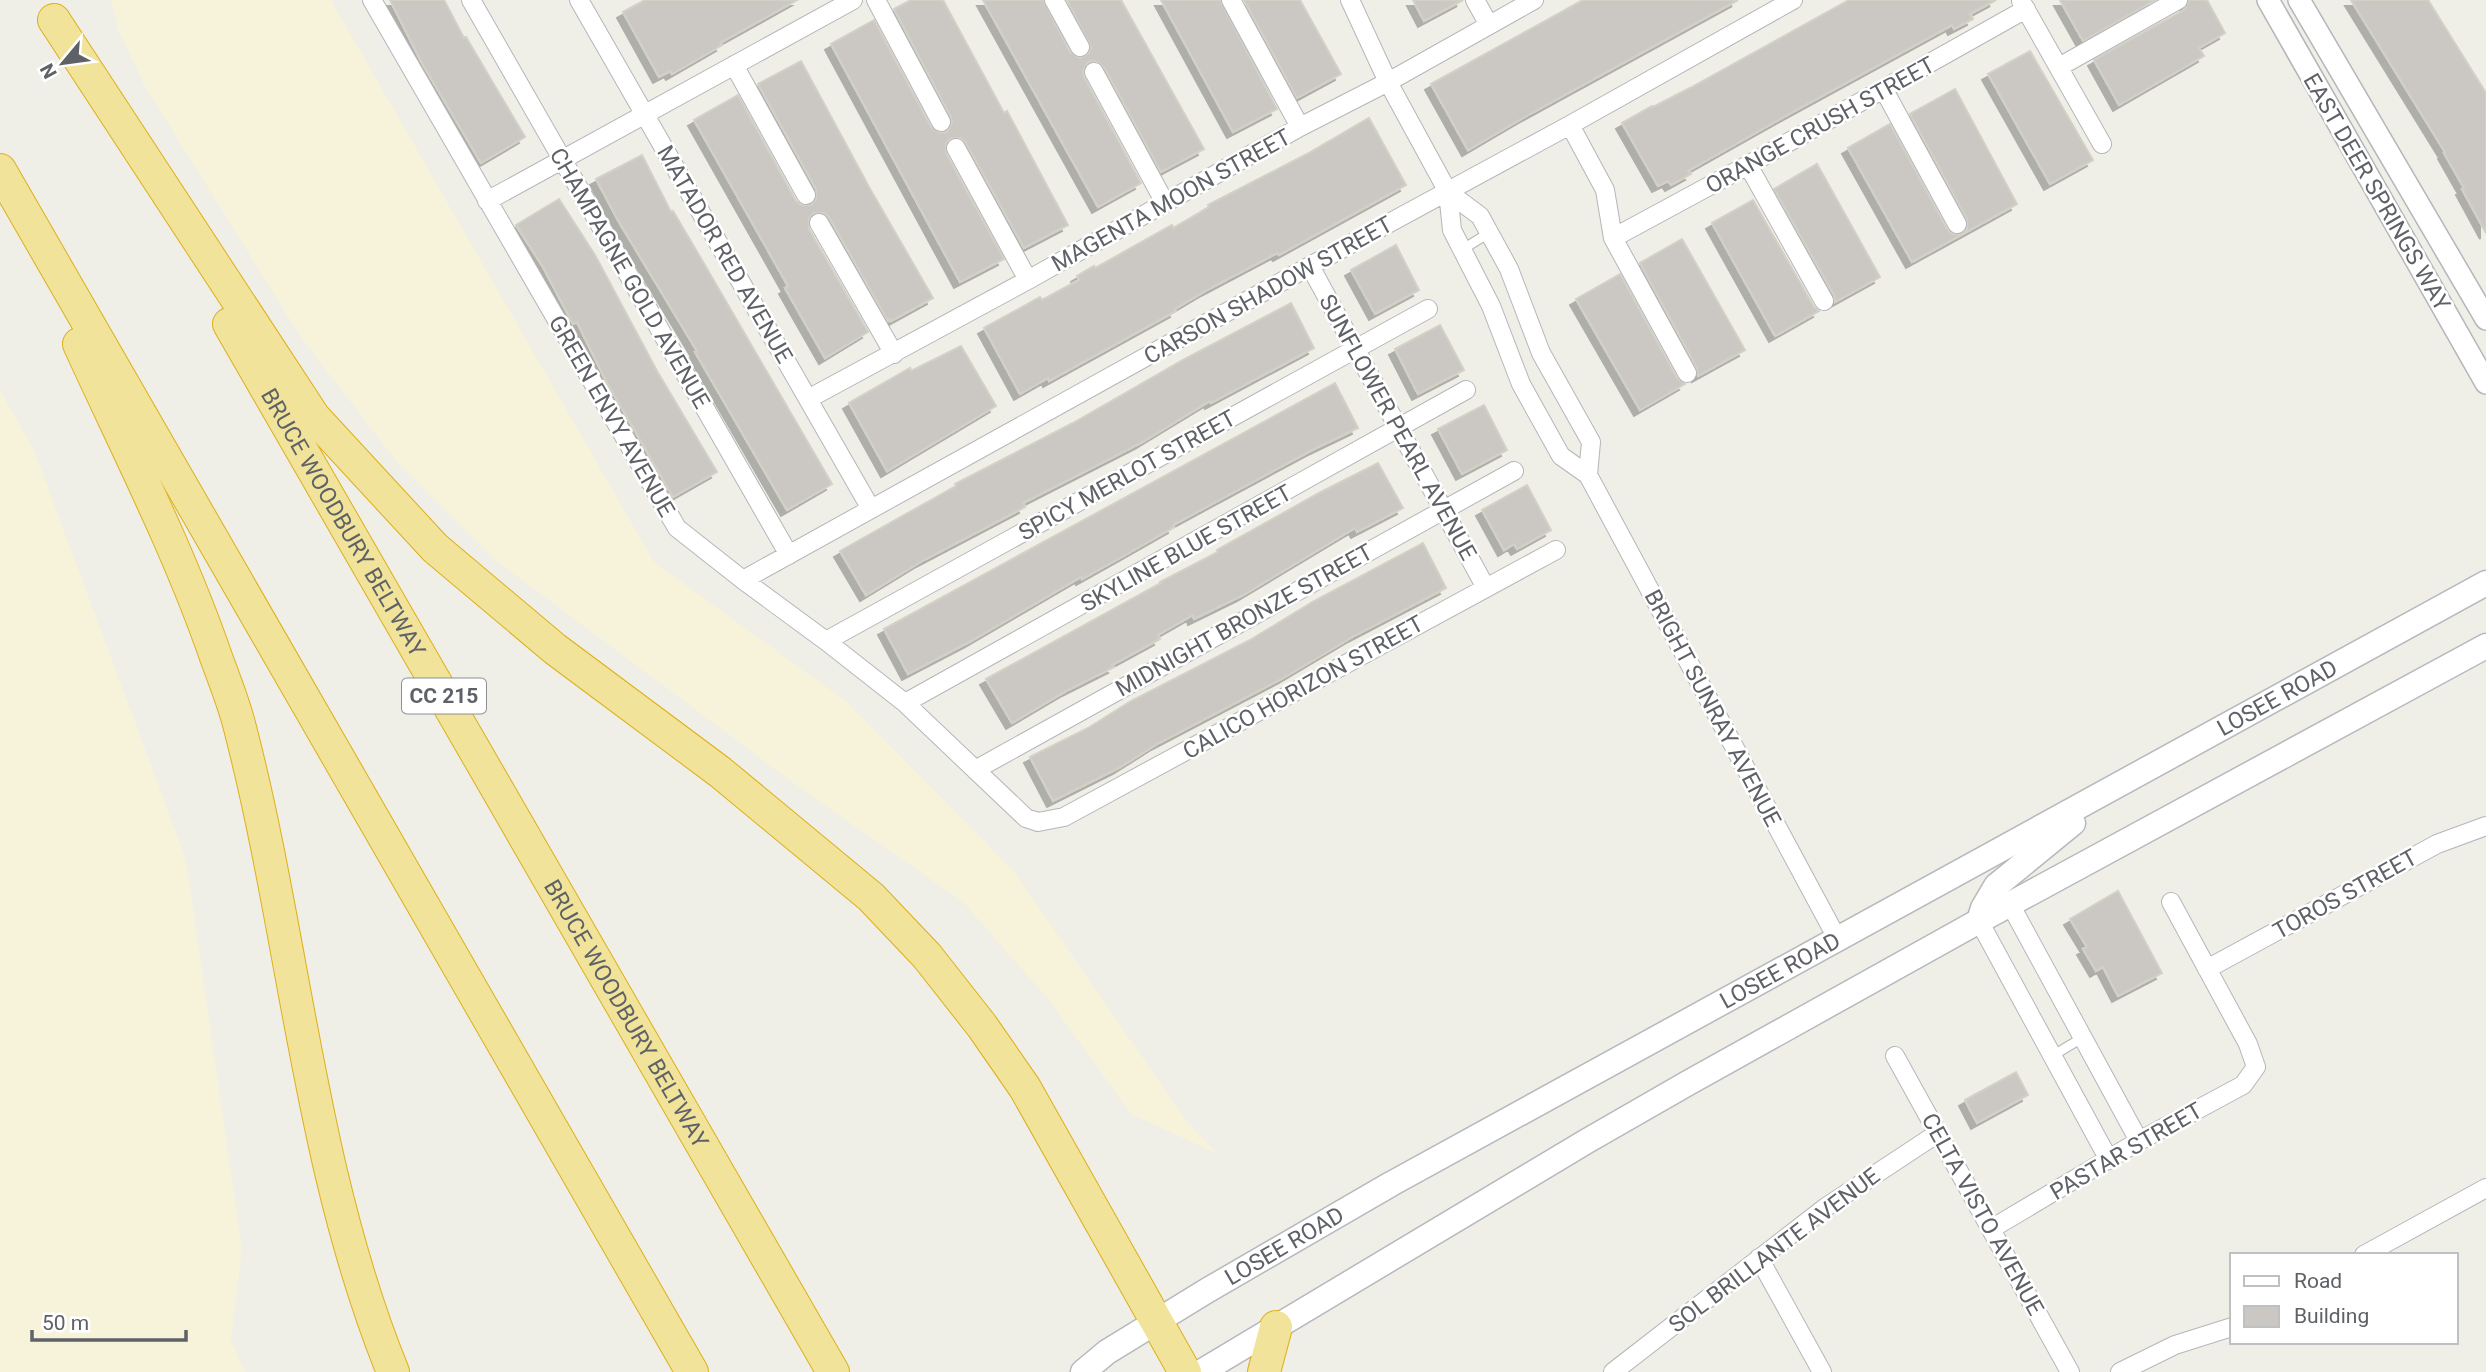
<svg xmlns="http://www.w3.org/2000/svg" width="2486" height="1372" font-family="Roboto,sans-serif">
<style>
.sand{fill:#f7f2da}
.building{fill:#cbc8c4;stroke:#d3d0c6;stroke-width:2;filter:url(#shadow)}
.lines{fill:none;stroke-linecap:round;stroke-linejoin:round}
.service-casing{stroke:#b4b6ba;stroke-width:11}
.minor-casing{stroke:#b4b6ba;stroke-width:20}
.tertiary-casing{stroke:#b4b6ba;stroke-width:24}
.secondary-casing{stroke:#b5b8bd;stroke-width:27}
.motorway-casing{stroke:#deaf18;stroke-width:34}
.service{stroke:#fff;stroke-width:9}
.minor{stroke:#fff;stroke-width:18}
.tertiary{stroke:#fff;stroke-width:21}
.secondary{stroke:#fff;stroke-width:24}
.motorway{stroke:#f2e39b;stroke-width:32}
.labels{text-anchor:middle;stroke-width:5;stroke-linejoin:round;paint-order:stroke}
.shield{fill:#fff;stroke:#8e9094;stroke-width:2}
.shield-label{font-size:21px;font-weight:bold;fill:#5e6166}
.street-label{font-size:23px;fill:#5e6166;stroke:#fff}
</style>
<defs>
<filter id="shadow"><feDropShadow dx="-6" dy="6" stdDeviation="0" flood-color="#0004"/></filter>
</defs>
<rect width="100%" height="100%" fill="#efeee7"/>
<!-- sand -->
<path class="sand" d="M111,0H331L654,562L846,701L1013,870L1188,1123L1218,1154L1131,1114L1048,999L963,902L800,788L494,559L396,461L300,336L144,85L118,29Z
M0,390L34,450L186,859L242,1249L231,1340L245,1372H0Z"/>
<!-- building -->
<path class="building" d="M390,0H444L464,38L466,37L525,137L481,163L422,63Z
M645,0H797L720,43L722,45L672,74L670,71L659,77L623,12Z
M911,0H943L1004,113L1007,111L1068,225L1024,248L966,143L961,138H951L946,143V153L1004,259L960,282L831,44L874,20L931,127L940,133L947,132L952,123L951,117L894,9Z
M983,0H1043L1070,52L1080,58L1089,53L1091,47L1067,0H1121L1204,149L1161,172L1104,67L1095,61L1088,62L1083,71L1084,77L1141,183L1098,207Z
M1161,0H1220L1277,109L1233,132Z
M1244,0H1300L1341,74L1297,98Z
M1413,0H1463L1424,21Z
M1583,0H1738L1528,115L1468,150L1431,84Z
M1849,0H1996L1970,14L1973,19L1954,29L1952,25L1789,114L1688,171L1691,174L1671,185L1668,181L1658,186L1622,123L1652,106L1653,107L1690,88Z
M2060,0H2155L2083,41Z
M2189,0H2207L2225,33L2199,48L2204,56L2119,105L2094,60L2184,10Z
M2351,0H2428L2486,93V233L2462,189L2464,188L2444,153L2445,152Z
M2030,51L2093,160L2050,184L1988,74Z
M801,61L869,187L933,298L891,321L890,319L888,321L829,217L824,213H814L809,218V229L868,332L825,358L785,288L788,286L694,120L738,95L796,201L801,205H811L816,200V189L758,84Z
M1955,89L2017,204L1912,262L1848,148L1890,124L1947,229L1952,234H1962L1967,229V219L1910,114Z
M1369,118L1406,185L1279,255L1277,253L1207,290L1175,309L1176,311L1049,381L1048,378L1020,394L984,328L1040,297L1042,300L1079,280L1077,276L1094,266L1095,268L1172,225L1173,228L1209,207L1208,205L1307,154Z
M642,155L671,212L673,211L699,255L832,484L787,510L695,352L697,351L619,222L596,179Z
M1817,164L1880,277L1835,302L1834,295L1774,189Z
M559,199L595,255L657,371L717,472L673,497L605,379L577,322L573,324L543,267L516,225Z
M1753,200L1814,307L1819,311L1775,336L1712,223Z
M1682,239L1745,350L1698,376L1697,368L1640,263Z
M1396,245L1419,290L1375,314L1351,270Z
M1620,274L1677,378L1685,384L1640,410L1576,299Z
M1291,303L1314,348L1211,403L1210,401L1141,443L1023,503L1025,507L922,561L866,595L840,551L956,486L955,484L1073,423L1183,360Z
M1440,325L1464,370L1418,394L1395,349Z
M961,346L996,406L887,471L849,403L910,368L911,371Z
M1335,383L1358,428L1312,450L1173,525L1174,527L1127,554L1082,579L1081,577L971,641L908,674L884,629Z
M1484,405L1507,450L1462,474L1438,429Z
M1378,463L1403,508L1357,532L1355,528L1243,595L1194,619L1193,615L1158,635L1160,639L1112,665L1114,667L1068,690L1012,723L986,679L1161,583L1160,582L1218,552L1217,550L1319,493Z
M1527,485L1551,530L1517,549L1514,544L1504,550L1482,510Z
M1423,543L1446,588L1354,636L1285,677L1157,744L1119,768L1053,801L1030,757L1088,728L1131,701L1250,640L1314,601Z
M2118,891L2162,973L2118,996L2103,967L2096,971L2083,949L2087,947L2070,919Z
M2016,1072L2028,1095L1977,1123L1965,1100Z"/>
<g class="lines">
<defs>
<path id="service" d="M1463,249L1489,233
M2052,1056L2082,1038"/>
<path id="minor" d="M372,0L677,528L743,580L826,641L905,703L1026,818L1038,822L1064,817L1556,550
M471,0L789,555
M579,0L871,509
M876,0L941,122
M1054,0L1080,47
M1231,0L1300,127
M1350,0L1388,82L1448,192L1452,230L1491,306L1521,384L1561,456L1588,475L1838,940
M1475,0L1489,25
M2021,1L2102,144
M734,65L806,195
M2059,67L2178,0
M1094,72L1165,203
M1884,90L1957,224
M1570,125L1605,190L1613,238L1687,373
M956,148L1028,280
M1748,165L1824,301
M1448,192L1480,216L1509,269L1541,353L1591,442L1588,475
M487,201L853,0
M819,223L894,354
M1613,238L1748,165L2026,9
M1310,266L1486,588
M808,399L1028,280L1300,127L1388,82L1534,0
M743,580L1310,266L1570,125L1793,0
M826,641L1428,309
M905,703L1466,390
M975,770L1514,471
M2010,904L2139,1141
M1979,921L2109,1160
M2207,969L2437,844L2486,826
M1895,1056L2070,1372
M1991,1229L2139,1141L2243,1085L2256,1067L2248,1044L2171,902
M2364,1255L2486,1188
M1759,1258L1822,1372
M1613,1372L1826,1207L1938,1133
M2120,1372L2175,1345L2232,1327"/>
<path id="tertiary" d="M2268,0L2486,383
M2299,0L2486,319"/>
<g id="secondary">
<path d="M1979,921L1983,908L1996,886L2073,823"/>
<path id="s1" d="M1083,1372L1107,1352L1208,1290L1391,1184L2486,583"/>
<path d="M1201,1372L1587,1141L1688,1083L1979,921L2486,646"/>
</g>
<g id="motorway">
<path d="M54,20L314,417L435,548L555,649L720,772L871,897L927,956L982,1026L1025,1088L1185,1372"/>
<path d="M0,170L692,1372"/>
<path id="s2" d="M229,324L833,1372"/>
<path d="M79,344C126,447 179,550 216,657C224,679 233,701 239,724C295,938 309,1166 393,1372"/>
<path d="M1264,1372L1276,1327"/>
</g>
</defs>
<!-- service casing -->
<use href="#service" class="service-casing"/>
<!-- minor casing -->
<use href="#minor" class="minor-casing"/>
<!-- tertiary casing -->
<use href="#tertiary" class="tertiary-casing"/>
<!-- secondary casing -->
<use href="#secondary" class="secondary-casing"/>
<!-- motorway casing -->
<use href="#motorway" class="motorway-casing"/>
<!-- service -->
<use href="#service" class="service"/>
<!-- minor -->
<use href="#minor" class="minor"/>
<!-- tertiary -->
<use href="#tertiary" class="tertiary"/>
<!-- secondary -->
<use href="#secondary" class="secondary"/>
<!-- motorway -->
<use href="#motorway" class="motorway"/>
</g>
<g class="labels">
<!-- shield labels -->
<rect class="shield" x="402" y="678.5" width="84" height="35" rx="5"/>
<g class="shield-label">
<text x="444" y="703">CC 215</text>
</g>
<!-- street labels -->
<g class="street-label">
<text transform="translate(1820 125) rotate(-29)" y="8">ORANGE CRUSH STREET</text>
<text transform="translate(2377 192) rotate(60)" y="8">EAST DEER SPRINGS WAY</text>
<text transform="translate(1171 200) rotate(-29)" y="8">MAGENTA MOON STREET</text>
<text transform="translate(725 254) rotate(60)" y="8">MATADOR RED AVENUE</text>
<text transform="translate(630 278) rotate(60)" y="8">CHAMPAGNE GOLD AVENUE</text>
<text transform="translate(1268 290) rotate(-29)" y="8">CARSON SHADOW STREET</text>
<text transform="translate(612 416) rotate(60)" y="8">GREEN ENVY AVENUE</text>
<text transform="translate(1398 427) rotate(61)" y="8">SUNFLOWER PEARL AVENUE</text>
<text transform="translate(1127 475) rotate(-29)" y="8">SPICY MERLOT STREET</text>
<text dy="8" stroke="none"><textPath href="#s2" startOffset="229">BRUCE WOODBURY BELTWAY</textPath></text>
<text transform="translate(1186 548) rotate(-29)" y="8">SKYLINE BLUE STREET</text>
<text transform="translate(1244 620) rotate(-29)" y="8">MIDNIGHT BRONZE STREET</text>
<text transform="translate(1303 687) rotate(-29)" y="8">CALICO HORIZON STREET</text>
<text dy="8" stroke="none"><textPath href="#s1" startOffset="1372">LOSEE ROAD</textPath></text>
<text transform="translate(1713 708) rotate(62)" y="8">BRIGHT SUNRAY AVENUE</text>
<text transform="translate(2345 894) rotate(-29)" y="8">TOROS STREET</text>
<text dy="8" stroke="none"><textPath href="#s1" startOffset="805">LOSEE ROAD</textPath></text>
<text dy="8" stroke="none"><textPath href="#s2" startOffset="796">BRUCE WOODBURY BELTWAY</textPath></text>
<text transform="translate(2126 1151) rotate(-30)" y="8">PASTAR STREET</text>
<text transform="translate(1983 1214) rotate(61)" y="8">CELTA VISTO AVENUE</text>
<text dy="8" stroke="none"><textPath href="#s1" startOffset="238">LOSEE ROAD</textPath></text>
<text transform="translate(1774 1250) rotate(-37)" y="8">SOL BRILLANTE AVENUE</text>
</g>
</g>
<!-- legend -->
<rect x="2230" y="1253" width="228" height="91" fill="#ffffff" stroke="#bfc0c2" stroke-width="2"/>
<rect x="2244" y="1276" width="35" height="10" fill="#ffffff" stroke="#bfc0c2" stroke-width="2"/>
<text x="2294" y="1288" font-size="21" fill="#5e6166">Road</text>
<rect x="2244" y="1306" width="35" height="21" fill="#cbc8c4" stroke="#bfc0c2" stroke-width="2"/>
<text x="2294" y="1323" font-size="21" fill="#5e6166">Building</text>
<!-- north arrow -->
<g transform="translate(63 63) rotate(241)" stroke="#ffffff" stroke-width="5" paint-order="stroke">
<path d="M0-5L12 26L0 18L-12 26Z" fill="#5e6166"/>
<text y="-10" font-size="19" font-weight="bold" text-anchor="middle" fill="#5e6166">N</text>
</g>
<!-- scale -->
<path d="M32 1330v10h154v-10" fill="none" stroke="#5e6166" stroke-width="3.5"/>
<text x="42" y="1330" font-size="21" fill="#5e6166" stroke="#ffffff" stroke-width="5" paint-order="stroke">50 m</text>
</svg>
